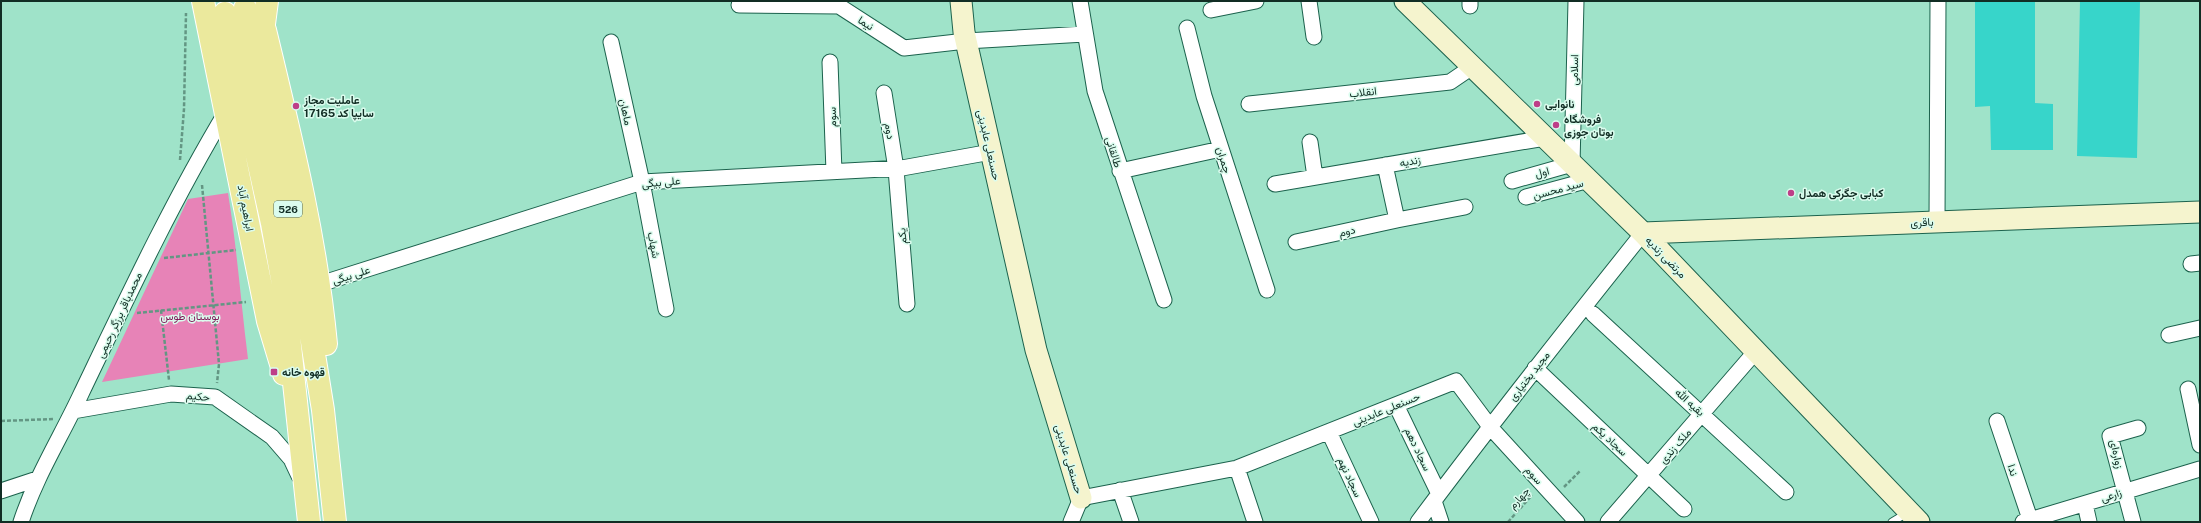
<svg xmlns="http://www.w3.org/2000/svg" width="2201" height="523" font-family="'Public Sans',Vazirmatn,sans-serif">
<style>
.green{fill:#e783b7}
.building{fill:#37d5ca}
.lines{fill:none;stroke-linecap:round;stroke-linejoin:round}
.lane-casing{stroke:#1c624d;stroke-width:9}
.street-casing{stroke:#1c624d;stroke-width:17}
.secondary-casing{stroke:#1c624d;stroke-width:23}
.primary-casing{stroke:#fff;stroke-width:24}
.path{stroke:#639683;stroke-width:2.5;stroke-dasharray:4 2;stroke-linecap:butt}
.lane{stroke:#fff;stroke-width:7}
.street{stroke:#fff;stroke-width:15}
.secondary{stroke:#f5f4ce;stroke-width:21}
.primary{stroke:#ebe99d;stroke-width:22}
.poi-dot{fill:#be3e88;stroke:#dbfcee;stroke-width:1.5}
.labels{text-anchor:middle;stroke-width:3;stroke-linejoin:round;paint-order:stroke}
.shield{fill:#dbfcee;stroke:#4e6b61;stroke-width:1}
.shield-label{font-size:10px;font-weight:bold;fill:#112d24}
.street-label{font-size:11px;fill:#112d24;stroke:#dbfcee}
.poi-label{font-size:11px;font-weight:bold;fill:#112d24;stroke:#dbfcee;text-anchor:start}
.park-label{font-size:11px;fill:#7f1757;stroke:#dbfcee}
</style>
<rect width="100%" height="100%" fill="#9fe3c9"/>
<!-- green -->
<path class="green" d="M228,193C237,248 241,304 248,359L102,382L188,199Z"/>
<!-- building -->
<path class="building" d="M1975,1H2035V103L2053,104V150H1991L1990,106L1975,107Z
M2080,1H2140L2137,158L2077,156Z"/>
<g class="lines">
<defs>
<path id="lane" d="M1892,522L1907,513"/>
<path id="street" d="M1080,1L1095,91L1164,300
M1309,1L1314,37
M739,5L839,6L904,48L966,41L1085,34
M1470,6V1
M1211,10L1256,1
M1187,28L1204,96L1267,290
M611,42L642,182L666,309
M830,62L834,172
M884,93L896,169L907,304
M1249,104L1450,82L1472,67
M1310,142L1315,177
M1120,171L1221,149
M1512,181L1572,164L1576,1
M1275,184L1545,138
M1526,197L1589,180
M1397,220L1465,207
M1937,221L1938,1
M1296,242L1397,220L1385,165
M2191,264L2200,263
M320,284L642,182L902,168L991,152
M1593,314L1786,492
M2169,335L2200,328
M1535,368L1684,509
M2188,389L2200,445
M1396,405L1439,494
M73,411L171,394L215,397L272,437L291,459L299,476
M1997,421L2030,519
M1329,432L1371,522
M1237,468L1255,522
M1120,490L1131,522
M1,491L37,479
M1434,501L1441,522
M2085,504L2089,522
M21,522C36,476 61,437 81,394C127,298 172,202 226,112
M1071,522L1081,498L1237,468L1456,381L1491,428L1577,522
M1418,522C1491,424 1567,328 1643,233
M1608,522L1756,351
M2023,522L2200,469
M2133,522L2110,436L2138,428"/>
<path id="secondary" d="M961,1L964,32L1036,350L1081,498
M1405,1L1643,233L1919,522
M1643,233L2200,212"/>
<path id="primary" d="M203,1L268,321L284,374
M245,8L302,280L323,410L335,522
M225,13L272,223L284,290L309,522
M264,24L267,1
M265,30C290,134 316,237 326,344"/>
</defs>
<!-- lane casing -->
<use href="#lane" class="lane-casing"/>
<!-- street casing -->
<use href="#street" class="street-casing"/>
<!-- secondary casing -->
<use href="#secondary" class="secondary-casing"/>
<!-- primary casing -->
<use href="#primary" class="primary-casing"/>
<!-- path -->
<path class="path" d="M180,160L184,109L186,13
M202,185L219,364L217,383
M164,258L236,250
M161,310L169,380
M137,313L246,302
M1,421L53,419
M1564,487L1580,471
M1508,522L1532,495"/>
<!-- lane -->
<use href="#lane" class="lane"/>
<!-- street -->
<use href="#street" class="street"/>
<!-- secondary -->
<use href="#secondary" class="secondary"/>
<!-- primary -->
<use href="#primary" class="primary"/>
</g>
<!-- markers -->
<g class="poi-dot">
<circle cx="1537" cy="104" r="4"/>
<circle cx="296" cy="106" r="4"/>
<circle cx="1556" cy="125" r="4"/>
<circle cx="1791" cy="193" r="4"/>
<rect x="270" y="368" width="8" height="8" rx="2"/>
</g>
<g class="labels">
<!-- shield labels -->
<rect class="shield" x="274" y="201" width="28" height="16" rx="3"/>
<g class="shield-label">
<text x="288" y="213">526</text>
</g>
<!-- street labels -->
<g class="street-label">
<text transform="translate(866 23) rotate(33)" y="4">نیما</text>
<text transform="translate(1574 70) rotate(-89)" y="4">اسلامی</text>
<text transform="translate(1363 92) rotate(-6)" y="4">انقلاب</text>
<text transform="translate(626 112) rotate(78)" y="4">ماهان</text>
<text transform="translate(832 117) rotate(-92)" y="4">سوم</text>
<text transform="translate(890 131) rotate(81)" y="4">دوم</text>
<text transform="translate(989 145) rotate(77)" y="4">حسنعلی عابدینی</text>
<text transform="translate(1114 152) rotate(73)" y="4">طالقانی</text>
<text transform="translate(1224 160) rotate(73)" y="4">چمران</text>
<text transform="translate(1410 161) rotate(-10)" y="4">زندیه</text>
<text transform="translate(1542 172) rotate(-15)" y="4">اول</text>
<text transform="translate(661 182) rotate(-5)" y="4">علی بیگی</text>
<text transform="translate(1558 189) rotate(-15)" y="4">سید محسن</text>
<text transform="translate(246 208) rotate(79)" y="4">ابراهیم آباد</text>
<text transform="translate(1922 222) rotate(-2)" y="4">باقری</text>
<text transform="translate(1347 231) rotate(-12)" y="4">دوم</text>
<text transform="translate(902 236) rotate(-95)" y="4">یکم</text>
<text transform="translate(654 245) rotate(79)" y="4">شهاب</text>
<text transform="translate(1666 257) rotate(46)" y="4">مرتضی زندیه</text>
<text transform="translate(351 275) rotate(-18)" y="4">علی بیگی</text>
<text transform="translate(119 315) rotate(-65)" y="4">محمدباقر برزگر رحیمی</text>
<text transform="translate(1529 376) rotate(-52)" y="4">مجید بختیاری</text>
<text transform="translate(198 396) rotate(5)" y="4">حکیم</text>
<text transform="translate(1690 402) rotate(42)" y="4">بقیه الله</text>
<text transform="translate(1386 409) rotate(-22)" y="4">حسنعلی عابدینی</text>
<text transform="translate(1610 439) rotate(43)" y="4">سجاد یکم</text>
<text transform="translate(1675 446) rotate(-49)" y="4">ملک زندی</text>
<text transform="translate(1418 449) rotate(64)" y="4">سجاد دهم</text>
<text transform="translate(2117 454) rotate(78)" y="4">زواره‌ای</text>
<text transform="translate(1069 459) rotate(73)" y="4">حسنعلی عابدینی</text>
<text transform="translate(2013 470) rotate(72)" y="4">ندا</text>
<text transform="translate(1534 475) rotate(48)" y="4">سوم</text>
<text transform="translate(1350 477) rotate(65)" y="4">سجاد نهم</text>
<text transform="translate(2111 495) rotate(-19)" y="4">زارعی</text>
<text transform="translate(1519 498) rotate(-48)" y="4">چهارم</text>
</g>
<!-- poi labels -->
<g class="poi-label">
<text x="304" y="104">عاملیت مجاز<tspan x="304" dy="13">سایپا کد 17165</tspan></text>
<text x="1545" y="108">نانوایی</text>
<text x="1564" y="123">فروشگاه<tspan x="1564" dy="13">بوتان جوزی</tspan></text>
<text x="1799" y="197">کبابی جگرکی همدل</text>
<text x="282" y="376">قهوه خانه</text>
</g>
<!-- park labels -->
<g class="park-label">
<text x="190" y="320">بوستان طوس</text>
</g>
</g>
<!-- border -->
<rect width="2201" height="523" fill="none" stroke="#112d24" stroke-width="4"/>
</svg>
